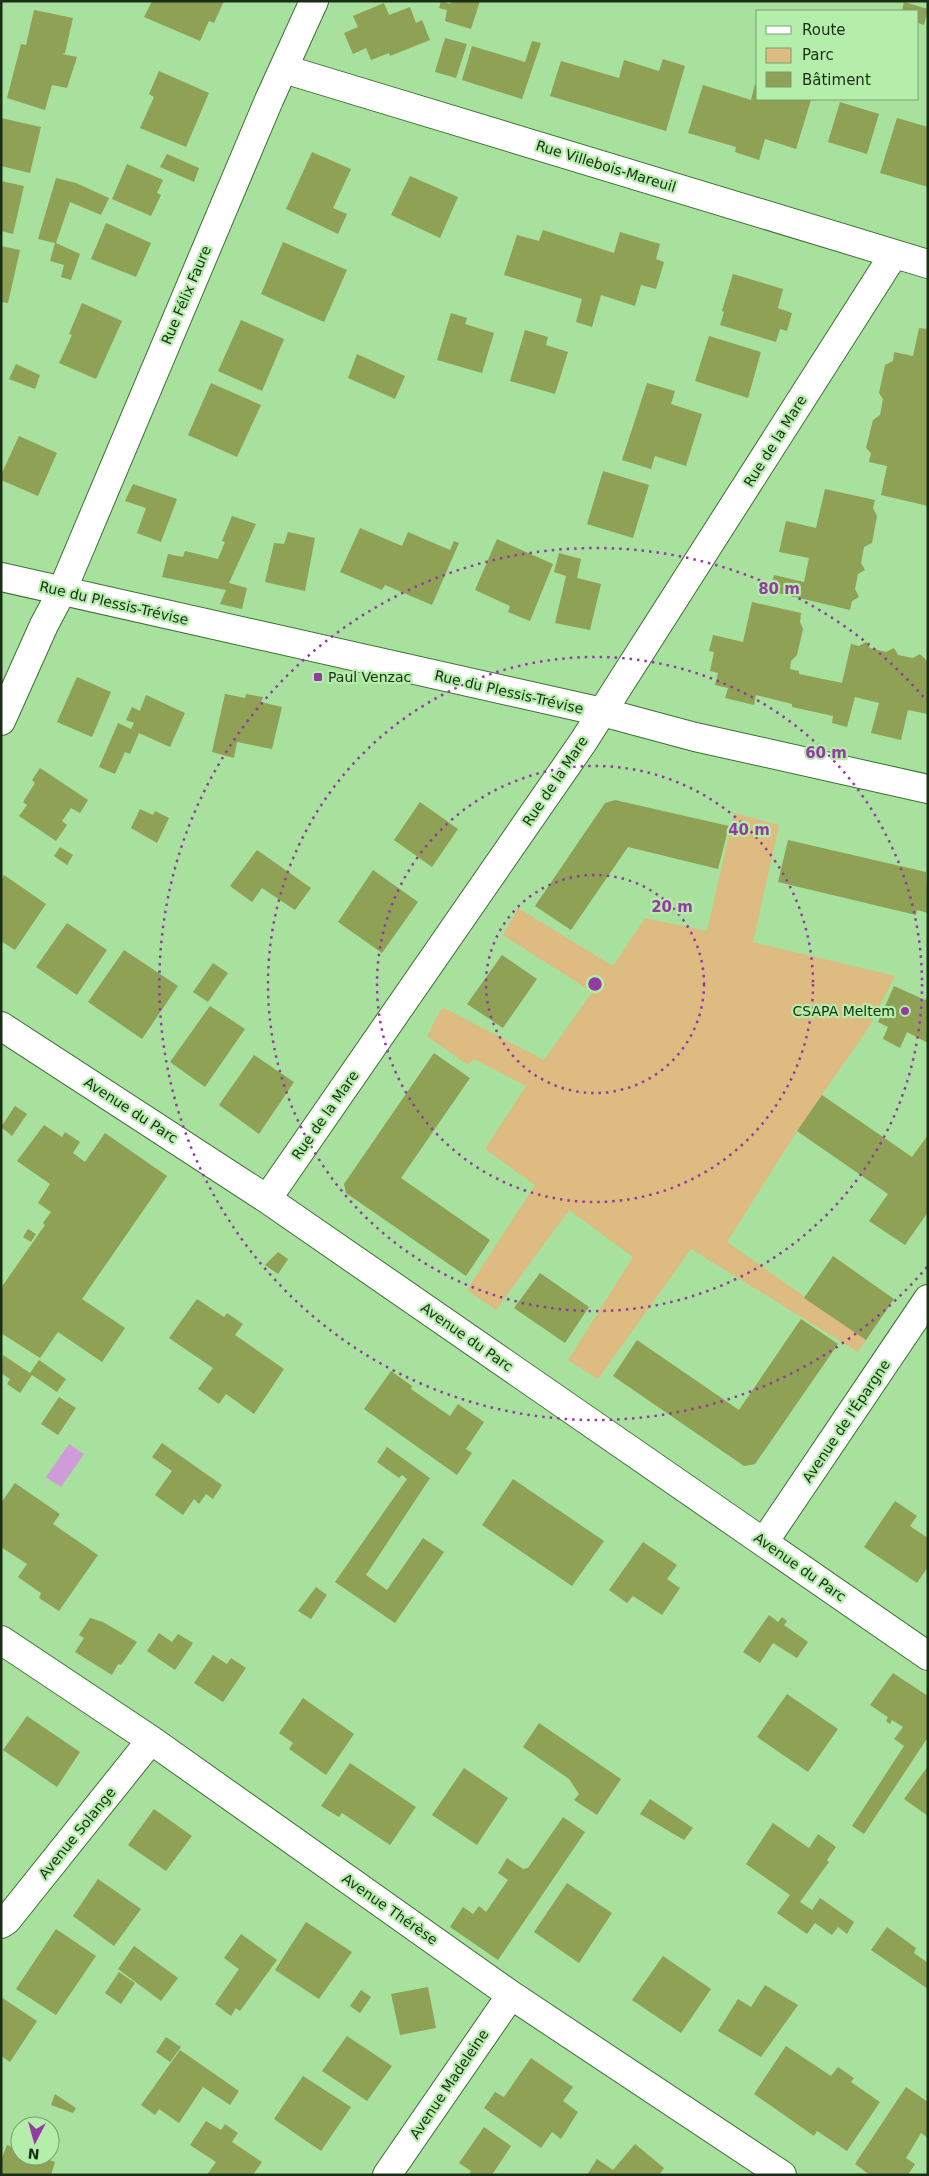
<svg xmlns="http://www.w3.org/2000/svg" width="929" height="2176" font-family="'DejaVu Sans',sans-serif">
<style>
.green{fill:#ddbb81}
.water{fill:#cf9cd9}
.building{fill:#8ea154}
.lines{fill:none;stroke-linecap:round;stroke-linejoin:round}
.minor-casing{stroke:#3d7034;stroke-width:30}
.minor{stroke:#fff;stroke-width:28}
.ring{fill:none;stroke:#943aa5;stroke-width:2.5;stroke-dasharray:2.5 5}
.poi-dot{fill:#943aa5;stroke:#b5edab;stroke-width:2}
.labels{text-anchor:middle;stroke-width:4.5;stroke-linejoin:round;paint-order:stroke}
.street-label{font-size:14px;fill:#192e15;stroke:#b5edab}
.poi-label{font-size:14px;fill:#192e15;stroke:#b5edab;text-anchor:start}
.centre{fill:#943aa5;stroke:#b5edab;stroke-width:2.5}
.ring-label{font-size:15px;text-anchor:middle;font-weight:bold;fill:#943aa5;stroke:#b5edab;stroke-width:4.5;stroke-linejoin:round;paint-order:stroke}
</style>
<rect width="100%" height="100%" fill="#a8e09e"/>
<!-- green -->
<path class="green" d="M734,813L779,825L753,942L895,976L869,1027L797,1131L727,1242L866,1340L858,1352L691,1249L598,1379L568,1360L633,1257L569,1210L496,1310L467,1290L535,1185L485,1149L526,1086L474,1059L468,1065L427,1036L442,1007L544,1060L592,992L503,935L518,908L613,966L645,918L707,931Z"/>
<!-- water -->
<path class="water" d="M69,1444L84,1454L61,1487L46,1477Z"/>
<!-- building -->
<path class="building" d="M152,1H224L214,23L209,21L200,41L144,17Z
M441,1L450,4L451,1H480L471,29L445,21L447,10L439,8Z
M904,2L928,9L924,25L918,23V11H902Z
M384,3L389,15L410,7L416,23L422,20L430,40L390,56L389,53L371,60L366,48L353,54L344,33L358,27L353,16Z
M34,10L73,18L65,53L62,54L77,57L67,88L52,85L45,110L7,98L21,44L26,45Z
M445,38L467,44L456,78L435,72Z
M532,41L541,43L522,99L462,80L472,46L525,62Z
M663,59L685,66L666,131L550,96L561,61L619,78L624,60L659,71Z
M159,71L209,93L186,147L140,128L154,97L149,94Z
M755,84H758V99L811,100L796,149L765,139L759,160L735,152L736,147L688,133L703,85L751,100Z
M840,102L879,114L867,154L828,142Z
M1,118L41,127L30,173L1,166Z
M897,118L928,127V187L880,173Z
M312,152L351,169L333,208L347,214L338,234L286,209Z
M167,154L199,168L194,182L160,167Z
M127,164L163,180L157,193L161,195L151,216L112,199Z
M410,176L458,197L440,238L391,215Z
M56,178L76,183L109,198L101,215L70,202L56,243L80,254L71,280L61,277L64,265L50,261L55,243L38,239Z
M1,181L24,186L13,234L1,231Z
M106,223L151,243L136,277L91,259Z
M543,230L614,253L620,232L660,244L656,259L664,262L656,289L641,285L635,306L601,295L592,327L576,322L582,299L504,275L517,235L539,241Z
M283,242L347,270L324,322L261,294Z
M1,246L20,250L8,303L1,302Z
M733,274L783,289L778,308L792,313L787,331L780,329L776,342L720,325L724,312L722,311Z
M82,303L122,321L96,379L59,363L72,335L69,334Z
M451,313L467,318L465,324L494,333L482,373L437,360Z
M241,320L284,339L262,391L218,371Z
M919,328L928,329V506L881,495L887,466L869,462L871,453L866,448L873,420L880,415L883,399L879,393L885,365L893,361L894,352L913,356Z
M525,330L548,337L546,345L568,352L555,394L510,381Z
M709,336L761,352L748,398L695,381Z
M357,354L405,376L395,399L348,378Z
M16,364L40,375L35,389L9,379Z
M211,383L261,405L237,457L188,435Z
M647,383L675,391L671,404L702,414L686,466L655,456L651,469L622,460Z
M19,436L57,453L38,496L1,480V475Z
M603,471L649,485L633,538L587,524Z
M133,484L177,499L161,542L137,533L146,508L125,501Z
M825,489L875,500L873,508L877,516L872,543L864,547L861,563L865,570L858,574L855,589L859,597L852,601L850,610L770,591L774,575L804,582L809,558L779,552L786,521L816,528Z
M232,516L256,524L229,583L247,588L242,609L220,604L226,590L162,577L168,554L183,557L185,551L218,559L225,542L222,541Z
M360,528L402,546L408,532L450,550L454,541L459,543L432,605L385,585L382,590L340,572Z
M288,532L315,538L305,591L265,582L274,543L284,544Z
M497,539L553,564L530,621L508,612L510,606L475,590Z
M559,553L581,559L577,578L601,584L590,630L555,623L566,576L554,572Z
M752,602L801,613L800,622L803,629L797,655L791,661L790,669L799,671V674L842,683L851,644L859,646L866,642L870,648L886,652L894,648L898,655L913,658L920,654L928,662V714L908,710L901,740L871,733L879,703L855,697L847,727L832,723L833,716L792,707V704L756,695L754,705L725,698L728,688L715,685L718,673L710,671L714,652L709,651L713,635L743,642Z
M77,677L111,692L92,737L57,722Z
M225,694L245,698L246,694L263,697L261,702L282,707L272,749L237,742L234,758L212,752Z
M146,695L185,713L170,747L139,733L130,754L125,752L115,774L99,767L118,723L131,729L134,723L126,720L132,707L140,711Z
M40,768L88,800L80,813L71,808L62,821L67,825L56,841L19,816L27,805L23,802L35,783L32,780Z
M615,800L729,826L718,869L628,847L571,930L535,906L605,803Z
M420,802L458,829L432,867L394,840Z
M140,809L153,815L155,811L169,818L157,843L131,828Z
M788,840L926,872L928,913L917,910L916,915L778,882Z
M60,847L73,855L67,865L54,856Z
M257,850L311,888L295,910L262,888L252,902L230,886Z
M373,870L418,902L382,953L338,922Z
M4,875L46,904L15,950L1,941V879Z
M67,923L107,950L77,995L36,967Z
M124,950L178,986L142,1039L88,1002Z
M502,955L537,979L503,1028L467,1004Z
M213,963L228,973L208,1002L193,992Z
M894,986L925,1000L928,995V1043L907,1032L900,1048L883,1039L888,1027L878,1022Z
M210,1006L245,1029L205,1087L170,1062Z
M434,1053L470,1078L401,1178L490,1240L466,1276L346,1193L344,1184Z
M254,1055L294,1082L259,1134L219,1105Z
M822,1095L912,1157L928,1135V1212L905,1245L869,1221L888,1194L797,1131Z
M15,1106L27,1114L12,1136L1,1127Z
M44,1125L62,1137L65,1132L80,1142L73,1153L85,1162L105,1133L167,1176L82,1299L125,1328L102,1362L58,1332L40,1358L1,1333V1288L45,1225L43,1223L51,1212L38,1203L50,1184L17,1161Z
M28,1229L36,1234L31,1242L23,1237Z
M278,1252L288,1259L278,1274L265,1265Z
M833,1256L894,1299L866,1340L804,1298Z
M540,1273L589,1307L565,1343L514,1308Z
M197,1299L224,1317L227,1313L243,1324L235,1335L284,1369L254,1414L226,1394L219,1404L198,1389L213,1368L169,1338Z
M801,1319L838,1344L755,1464L744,1466L613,1376L637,1340L739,1410Z
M3,1355L30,1373L39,1360L66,1379L57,1392L32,1375L20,1393L7,1384L10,1379L1,1373Z
M391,1371L412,1386L411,1389L450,1416L458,1404L484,1422L466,1449L472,1453L457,1475L364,1409Z
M59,1397L76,1408L58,1435L41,1424Z
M162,1443L222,1485L213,1499L206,1494L199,1504L194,1499L183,1515L155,1495L172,1471L152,1457Z
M387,1447L430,1478L366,1575L387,1590L423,1538L444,1552L395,1623L335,1582L407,1479L402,1475L399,1478L377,1462Z
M513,1479L604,1541L572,1586L482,1525Z
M15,1483L60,1514L53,1524L98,1555L59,1611L39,1598L41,1593L18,1577L27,1564L1,1547V1503Z
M895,1501L917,1516L910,1526L928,1538V1567L917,1583L864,1547Z
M643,1542L677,1565L667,1579L680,1588L662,1615L633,1596L627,1603L609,1590Z
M316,1587L327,1595L311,1619L298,1611Z
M769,1615L778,1622L782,1617L787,1621L784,1625L808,1642L797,1658L773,1643L760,1663L743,1652Z
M90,1618L103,1622L137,1642L121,1665L118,1664L112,1675L75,1652L84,1638L79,1635Z
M159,1633L172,1642L178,1634L193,1643L175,1670L147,1651Z
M213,1655L227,1664L231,1658L246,1668L223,1702L194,1683Z
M893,1673L928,1696V1737L864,1834L852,1826L904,1746L894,1739L903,1727L892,1720L890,1724L886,1721L888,1717L870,1705Z
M787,1694L838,1729L808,1772L757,1737Z
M303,1698L354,1734L326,1775L289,1749L293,1743L279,1733Z
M27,1716L80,1752L57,1787L3,1750Z
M539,1723L621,1779L597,1815L574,1800L579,1794L569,1779L523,1747Z
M350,1763L416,1807L390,1845L342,1813L339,1817L321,1806Z
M928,1766V1816L904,1799Z
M464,1768L508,1798L477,1845L432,1815Z
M650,1799L693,1828L684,1840L640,1814Z
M154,1809L192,1836L166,1871L128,1845Z
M563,1817L585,1832L498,1960L450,1927L463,1907L473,1914L479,1906L486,1912L508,1880L498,1873L507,1858L523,1869L528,1868Z
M773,1823L809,1848L818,1834L836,1847L827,1860L829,1862L800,1902L812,1910L820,1898L854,1922L847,1934L838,1927L832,1935L815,1923L807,1934L777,1913L790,1895L746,1864Z
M98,1879L141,1909L114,1946L73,1916Z
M567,1883L612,1913L579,1963L534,1932Z
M306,1922L352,1952L319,1999L275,1970Z
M887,1927L916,1948L914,1953L928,1963V1989L871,1950Z
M56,1929L96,1956L56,2015L16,1989Z
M241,1934L277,1960L240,2011L236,2008L231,2016L215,2004L239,1969L224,1958Z
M134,1946L178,1978L161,2001L118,1969Z
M663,1956L711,1989L681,2033L632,2000Z
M119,1972L135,1983L121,2004L105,1993Z
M765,1985L798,2005L761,2057L718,2031L738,1999L751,2007Z
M428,1987L436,2028L400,2035L391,1994Z
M361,1990L371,1997L360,2013L350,2006Z
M1,1997L37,2021L10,2062L1,2056Z
M347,2036L392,2066L367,2101L322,2071Z
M166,2037L181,2047L170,2062L156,2052Z
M786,2046L831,2076L838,2067L854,2078L851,2082L880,2102L847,2151L817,2131L814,2136L754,2094Z
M180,2050L239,2091L230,2105L203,2087L179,2123L159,2109L155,2115L141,2105Z
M531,2058L573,2087L563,2101L578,2112L561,2139L552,2132L541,2148L484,2108L495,2092L504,2097Z
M303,2076L351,2107L321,2151L274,2119Z
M906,2087L928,2102V2138L921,2133L906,2158L915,2164L908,2175H870L855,2164Z
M55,2094L76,2108L73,2113L51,2105Z
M206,2121L221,2130L225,2124L238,2133L232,2142L262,2162L253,2175H207L216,2162L190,2145Z
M484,2127L511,2146L492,2175H469L471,2171L459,2163Z
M635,2144L664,2168L659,2175H587L597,2159L613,2170Z
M7,2145L20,2150V2156H37L55,2162L51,2175H1V2160Z"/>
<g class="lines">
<defs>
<path id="minor" d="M284,69L928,264
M1,577L602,712L695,737L928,789
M1,721L44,625L62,591L269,100L314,1
M1,1026L267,1199L928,1656
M267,1199L583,742L894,254
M764,1542L928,1299
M1,1640L151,1740L511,1995L782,2175
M1,1924L7,1920L151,1740
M387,2175L511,1995"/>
</defs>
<!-- minor casing -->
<use href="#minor" class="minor-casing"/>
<!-- minor -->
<use href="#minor" class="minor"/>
</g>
<!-- distance rings -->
<g class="ring">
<circle cx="595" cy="984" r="109"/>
<circle cx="595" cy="984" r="218"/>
<circle cx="595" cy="984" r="327"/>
<path d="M927 1267A436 436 0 1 1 927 701"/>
</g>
<!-- markers -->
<g class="poi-dot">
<rect x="313" y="672" width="10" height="10" rx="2.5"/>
<circle cx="905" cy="1011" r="5"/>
</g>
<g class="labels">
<!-- street labels -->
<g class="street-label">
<text transform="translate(606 166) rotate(17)" y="5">Rue Villebois-Mareuil</text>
<text transform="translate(186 295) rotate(-67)" y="5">Rue Félix Faure</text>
<text transform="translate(775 441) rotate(-58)" y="5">Rue de la Mare</text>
<text transform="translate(114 603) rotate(13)" y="5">Rue du Plessis-Trévise</text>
<text transform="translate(509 692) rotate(13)" y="5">Rue du Plessis-Trévise</text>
<text transform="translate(555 781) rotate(-56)" y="5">Rue de la Mare</text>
<text transform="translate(131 1110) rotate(33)" y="5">Avenue du Parc</text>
<text transform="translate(325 1115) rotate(-55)" y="5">Rue de la Mare</text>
<text transform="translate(467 1337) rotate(35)" y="5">Avenue du Parc</text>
<text transform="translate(846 1421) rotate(-56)" y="5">Avenue de l'Épargne</text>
<text transform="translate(800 1567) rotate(35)" y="5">Avenue du Parc</text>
<text transform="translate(77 1833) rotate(-51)" y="5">Avenue Solange</text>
<text transform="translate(390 1909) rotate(35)" y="5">Avenue Thérèse</text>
<text transform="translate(449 2084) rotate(-56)" y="5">Avenue Madeleine</text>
</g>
<!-- poi labels -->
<g class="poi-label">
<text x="328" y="682">Paul Venzac</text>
<text x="895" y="1016" text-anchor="end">CSAPA Meltem</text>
</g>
</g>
<circle cx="595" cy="984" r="8" class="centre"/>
<g class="ring-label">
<text x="779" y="594">80 m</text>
<text x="826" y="758">60 m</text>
<text x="749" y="835">40 m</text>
<text x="672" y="912">20 m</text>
</g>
<!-- border -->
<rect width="929" height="2176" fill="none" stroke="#192e15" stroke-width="5"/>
<!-- legend -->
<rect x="756" y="10" width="162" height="90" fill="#b5edab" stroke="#77a16f"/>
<rect x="766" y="26" width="25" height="8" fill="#ffffff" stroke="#77a16f"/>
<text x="802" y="35" font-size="15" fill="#192e15">Route</text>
<rect x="766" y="48" width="25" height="15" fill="#ddbb81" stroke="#77a16f"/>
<text x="802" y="60" font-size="15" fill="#192e15">Parc</text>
<rect x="766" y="72" width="25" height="15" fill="#8ea154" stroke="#77a16f"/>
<text x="802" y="85" font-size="15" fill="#192e15">Bâtiment</text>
<!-- north arrow -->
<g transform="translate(35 2141) rotate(186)"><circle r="24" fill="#b5edab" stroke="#77a16f"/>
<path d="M0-4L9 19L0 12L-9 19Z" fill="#943aa5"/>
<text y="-8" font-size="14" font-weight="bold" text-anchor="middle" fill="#192e15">N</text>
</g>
</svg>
